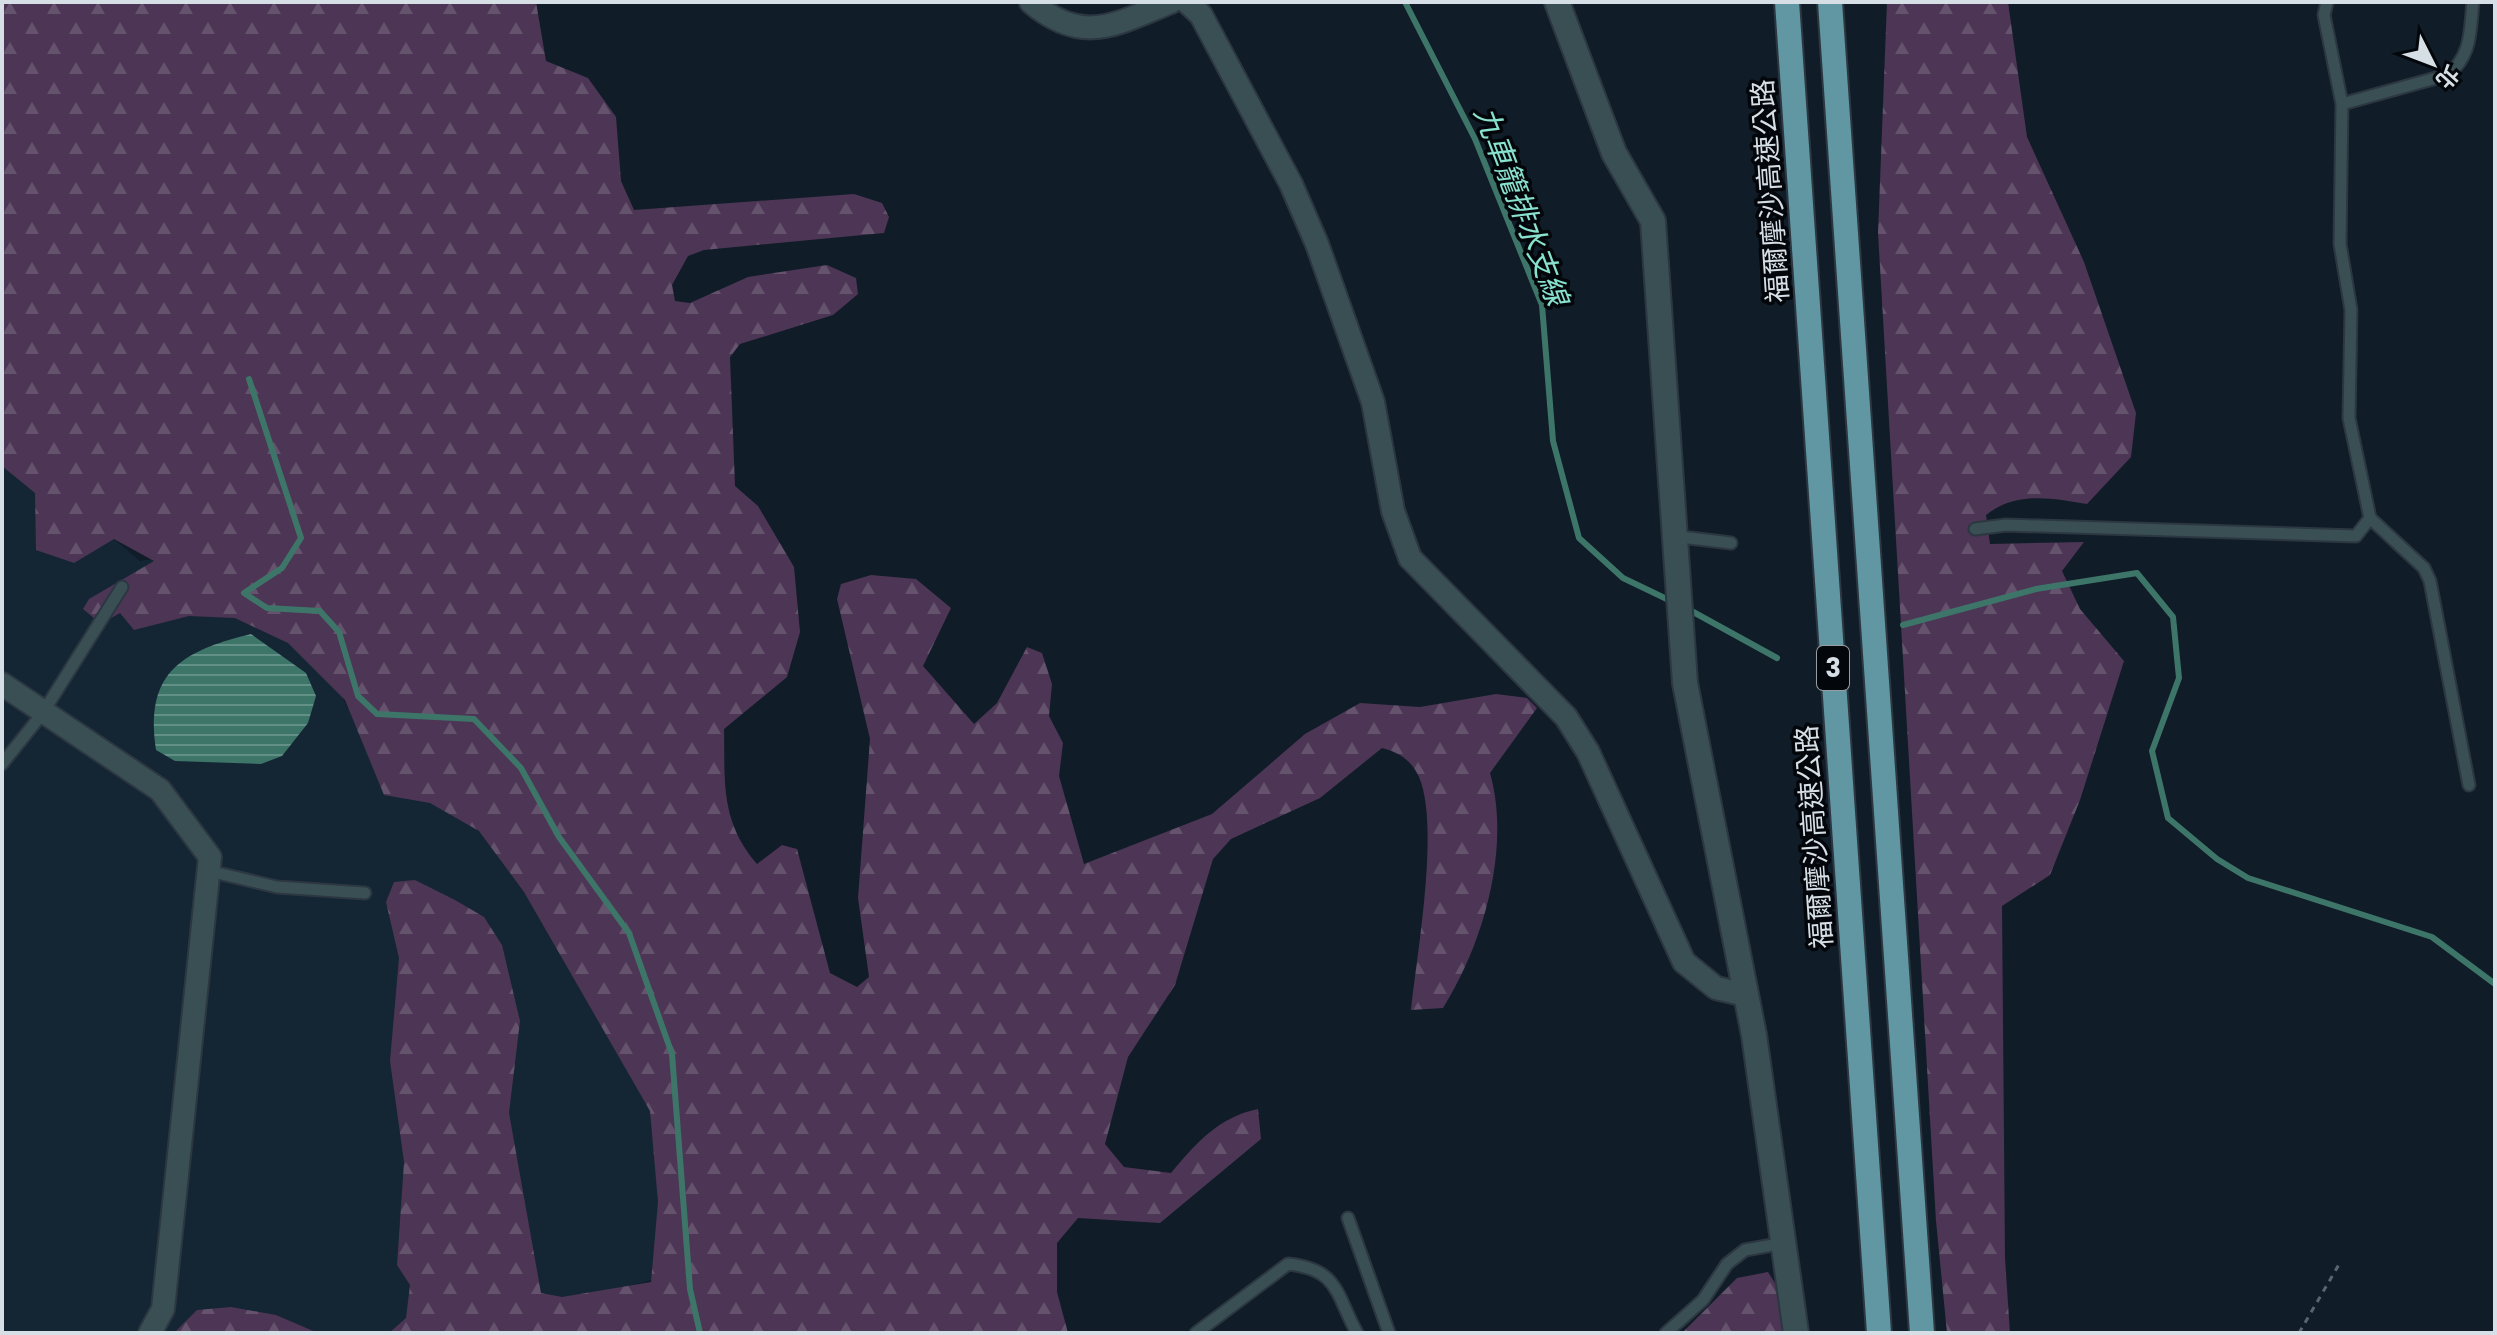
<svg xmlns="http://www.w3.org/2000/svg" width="2497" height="1335" font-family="Poppins,'Noto Sans TC',sans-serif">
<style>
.built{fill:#142534}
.forest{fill:url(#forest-firs)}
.water{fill:url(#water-rules)}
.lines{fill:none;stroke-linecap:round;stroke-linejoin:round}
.stream{stroke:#3e7569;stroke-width:6}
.service-casing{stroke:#2c3742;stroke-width:15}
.minor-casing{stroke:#2c3742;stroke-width:26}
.tertiary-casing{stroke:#2c3742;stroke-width:28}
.motorway-casing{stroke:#2c3742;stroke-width:28}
.path{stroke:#59646e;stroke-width:3;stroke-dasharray:6 6;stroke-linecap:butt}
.service{stroke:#394f53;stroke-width:11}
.minor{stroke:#394f53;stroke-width:22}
.tertiary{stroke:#394f53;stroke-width:24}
.motorway{stroke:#6097a3;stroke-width:24}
.labels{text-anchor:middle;stroke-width:7;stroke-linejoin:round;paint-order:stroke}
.shield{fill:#03060a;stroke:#979da4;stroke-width:2}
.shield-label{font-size:26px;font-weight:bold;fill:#d6dee6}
.street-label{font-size:28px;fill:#d6dee6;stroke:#03060a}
.water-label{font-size:30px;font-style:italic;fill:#88e2ce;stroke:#03060a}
</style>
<defs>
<pattern id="forest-firs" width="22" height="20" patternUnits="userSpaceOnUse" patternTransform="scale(2)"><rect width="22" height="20" fill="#4c3555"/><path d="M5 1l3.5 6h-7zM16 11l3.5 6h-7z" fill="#65526d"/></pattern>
<pattern id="water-rules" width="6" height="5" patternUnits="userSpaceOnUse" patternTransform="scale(2)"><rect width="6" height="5" fill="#3e7569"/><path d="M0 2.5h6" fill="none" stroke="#628f86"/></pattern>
</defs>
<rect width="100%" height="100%" fill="#101c27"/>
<!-- built -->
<path class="built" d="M2,444L140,561L212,549L309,629L348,708L463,738L667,1082L660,1278L442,1333H2Z"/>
<!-- forest -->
<path class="forest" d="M2,2H536L546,61L588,78L616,117L621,181L634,210L854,194L882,203L889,217L884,233L704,250L688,256L672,285L675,301L690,303L748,277L827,265L856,278L858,294L833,315L740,344L730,357L735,486L758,506L794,567L800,632L787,677L724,729C725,782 720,821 757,864L782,845L797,849L830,973L857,987L869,977L858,898L870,739L837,599L841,584L871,575L916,579L951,608L923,666L974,724L997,703L1027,647L1042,653L1052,684L1049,716L1063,743L1059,776L1084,864L1212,814L1305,734L1360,703L1420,707L1496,694L1527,698L1537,708L1490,773C1511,847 1484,943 1443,1008L1411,1010C1417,953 1440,826 1419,777C1412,761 1399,752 1382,748L1320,798L1231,839L1213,859L1175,985L1128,1057L1105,1144L1124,1167L1171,1173C1196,1143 1219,1117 1258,1109L1261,1139L1160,1223L1078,1218L1057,1243V1292L1068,1333H389L406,1318L410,1285L397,1265L404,1162L390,1061L399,958L386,902L394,882L415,880L455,900L484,917L502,945L520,1021L509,1113L541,1293L562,1297L651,1282L658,1202L650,1111L524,892L479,831L430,803L384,795L345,700L288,643L235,618L189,616L134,630L120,613L101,624L83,609L89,599L154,561L114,539L74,563L36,550L35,493L2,466Z
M1887,2H2008L2027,137L2084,262L2136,413L2131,457L2087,504C2051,498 2016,491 1986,515L1990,544L2084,542L2062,571L2080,609L2124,661L2080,800L2050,875L2002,906L2005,1258L2010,1333H1947L1936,1221L1878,233Z
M1768,1272L1794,1313L1798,1333H1682L1737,1278Z
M231,1307L276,1315L318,1333H174L197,1310Z"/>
<!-- water -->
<path class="water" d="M251,634L306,673L316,696L308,723L282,756L261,764L175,761L156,750C144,672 182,651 251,634Z"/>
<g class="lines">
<!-- stream -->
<path class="stream" d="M1405,2L1475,139L1542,305L1553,441L1579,538L1623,578L1673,602
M249,379L301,538L282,568L244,593L267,608L320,611L339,632L358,696L377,714L474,719L521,768L559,837L629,933L672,1054L690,1289L700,1333
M1686,608L1777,658
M1903,625L2036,589L2137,573L2173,617L2179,678L2152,751L2168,818L2217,859L2248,878L2432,937L2495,984"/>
<defs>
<path id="service" d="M2342,104L2447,75C2472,57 2470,30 2473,2
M2370,518L2424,568L2430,581L2469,785
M1975,529L2006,525L2356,536L2370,518L2349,418L2351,310L2340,244L2342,104L2324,15L2327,2
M1673,536L1731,543
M2,764L42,714L122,587
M209,871L277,887L365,893
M1348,1218L1389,1333
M1196,1333L1288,1264C1339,1269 1336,1295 1357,1333
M1666,1333L1703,1300L1727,1264L1745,1250L1784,1243"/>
<path id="minor" d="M1031,2C1083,46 1116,24 1171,2
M1187,2L1201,15L1291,184L1317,244L1373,402L1393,511L1410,558L1566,717L1588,752L1684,962L1716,988L1746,995
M2,684L160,790L210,857L163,1309L150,1333"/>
<path id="tertiary" d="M1557,2L1614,153L1653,221L1685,683L1754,1035L1796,1333"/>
<path id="motorway" d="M1787,2L1879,1333
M1830,2L1922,1333"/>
</defs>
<!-- service casing -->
<use href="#service" class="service-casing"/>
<!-- minor casing -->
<use href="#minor" class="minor-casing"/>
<!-- tertiary casing -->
<use href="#tertiary" class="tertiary-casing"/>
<!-- motorway casing -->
<use href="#motorway" class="motorway-casing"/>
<!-- path -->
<path class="path" d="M2299,1333L2341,1261"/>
<!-- service -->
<use href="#service" class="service"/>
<!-- minor -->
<use href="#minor" class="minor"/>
<!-- tertiary -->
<use href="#tertiary" class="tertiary"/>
<!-- motorway -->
<use href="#motorway" class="motorway"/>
</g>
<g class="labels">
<!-- shield labels -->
<rect class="shield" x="1817" y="646" width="32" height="44" rx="6"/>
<g class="shield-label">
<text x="1833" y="677">3</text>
</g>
<!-- street labels -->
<g class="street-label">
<text transform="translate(1770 191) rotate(-94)" y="10">福爾摩沙高速公路</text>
<text transform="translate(1814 837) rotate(-94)" y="10">福爾摩沙高速公路</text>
</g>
<!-- water labels -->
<g class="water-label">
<text transform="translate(1521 206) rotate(69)" y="10">九車籠排水支線</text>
</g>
</g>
<!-- border -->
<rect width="2497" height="1335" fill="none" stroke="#d6dee6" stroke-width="8"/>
<!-- north arrow -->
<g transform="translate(2433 64) rotate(132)" stroke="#03060a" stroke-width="6" paint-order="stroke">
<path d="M0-6L14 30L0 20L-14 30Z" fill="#d6dee6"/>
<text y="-12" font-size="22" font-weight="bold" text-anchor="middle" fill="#d6dee6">北</text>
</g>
</svg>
